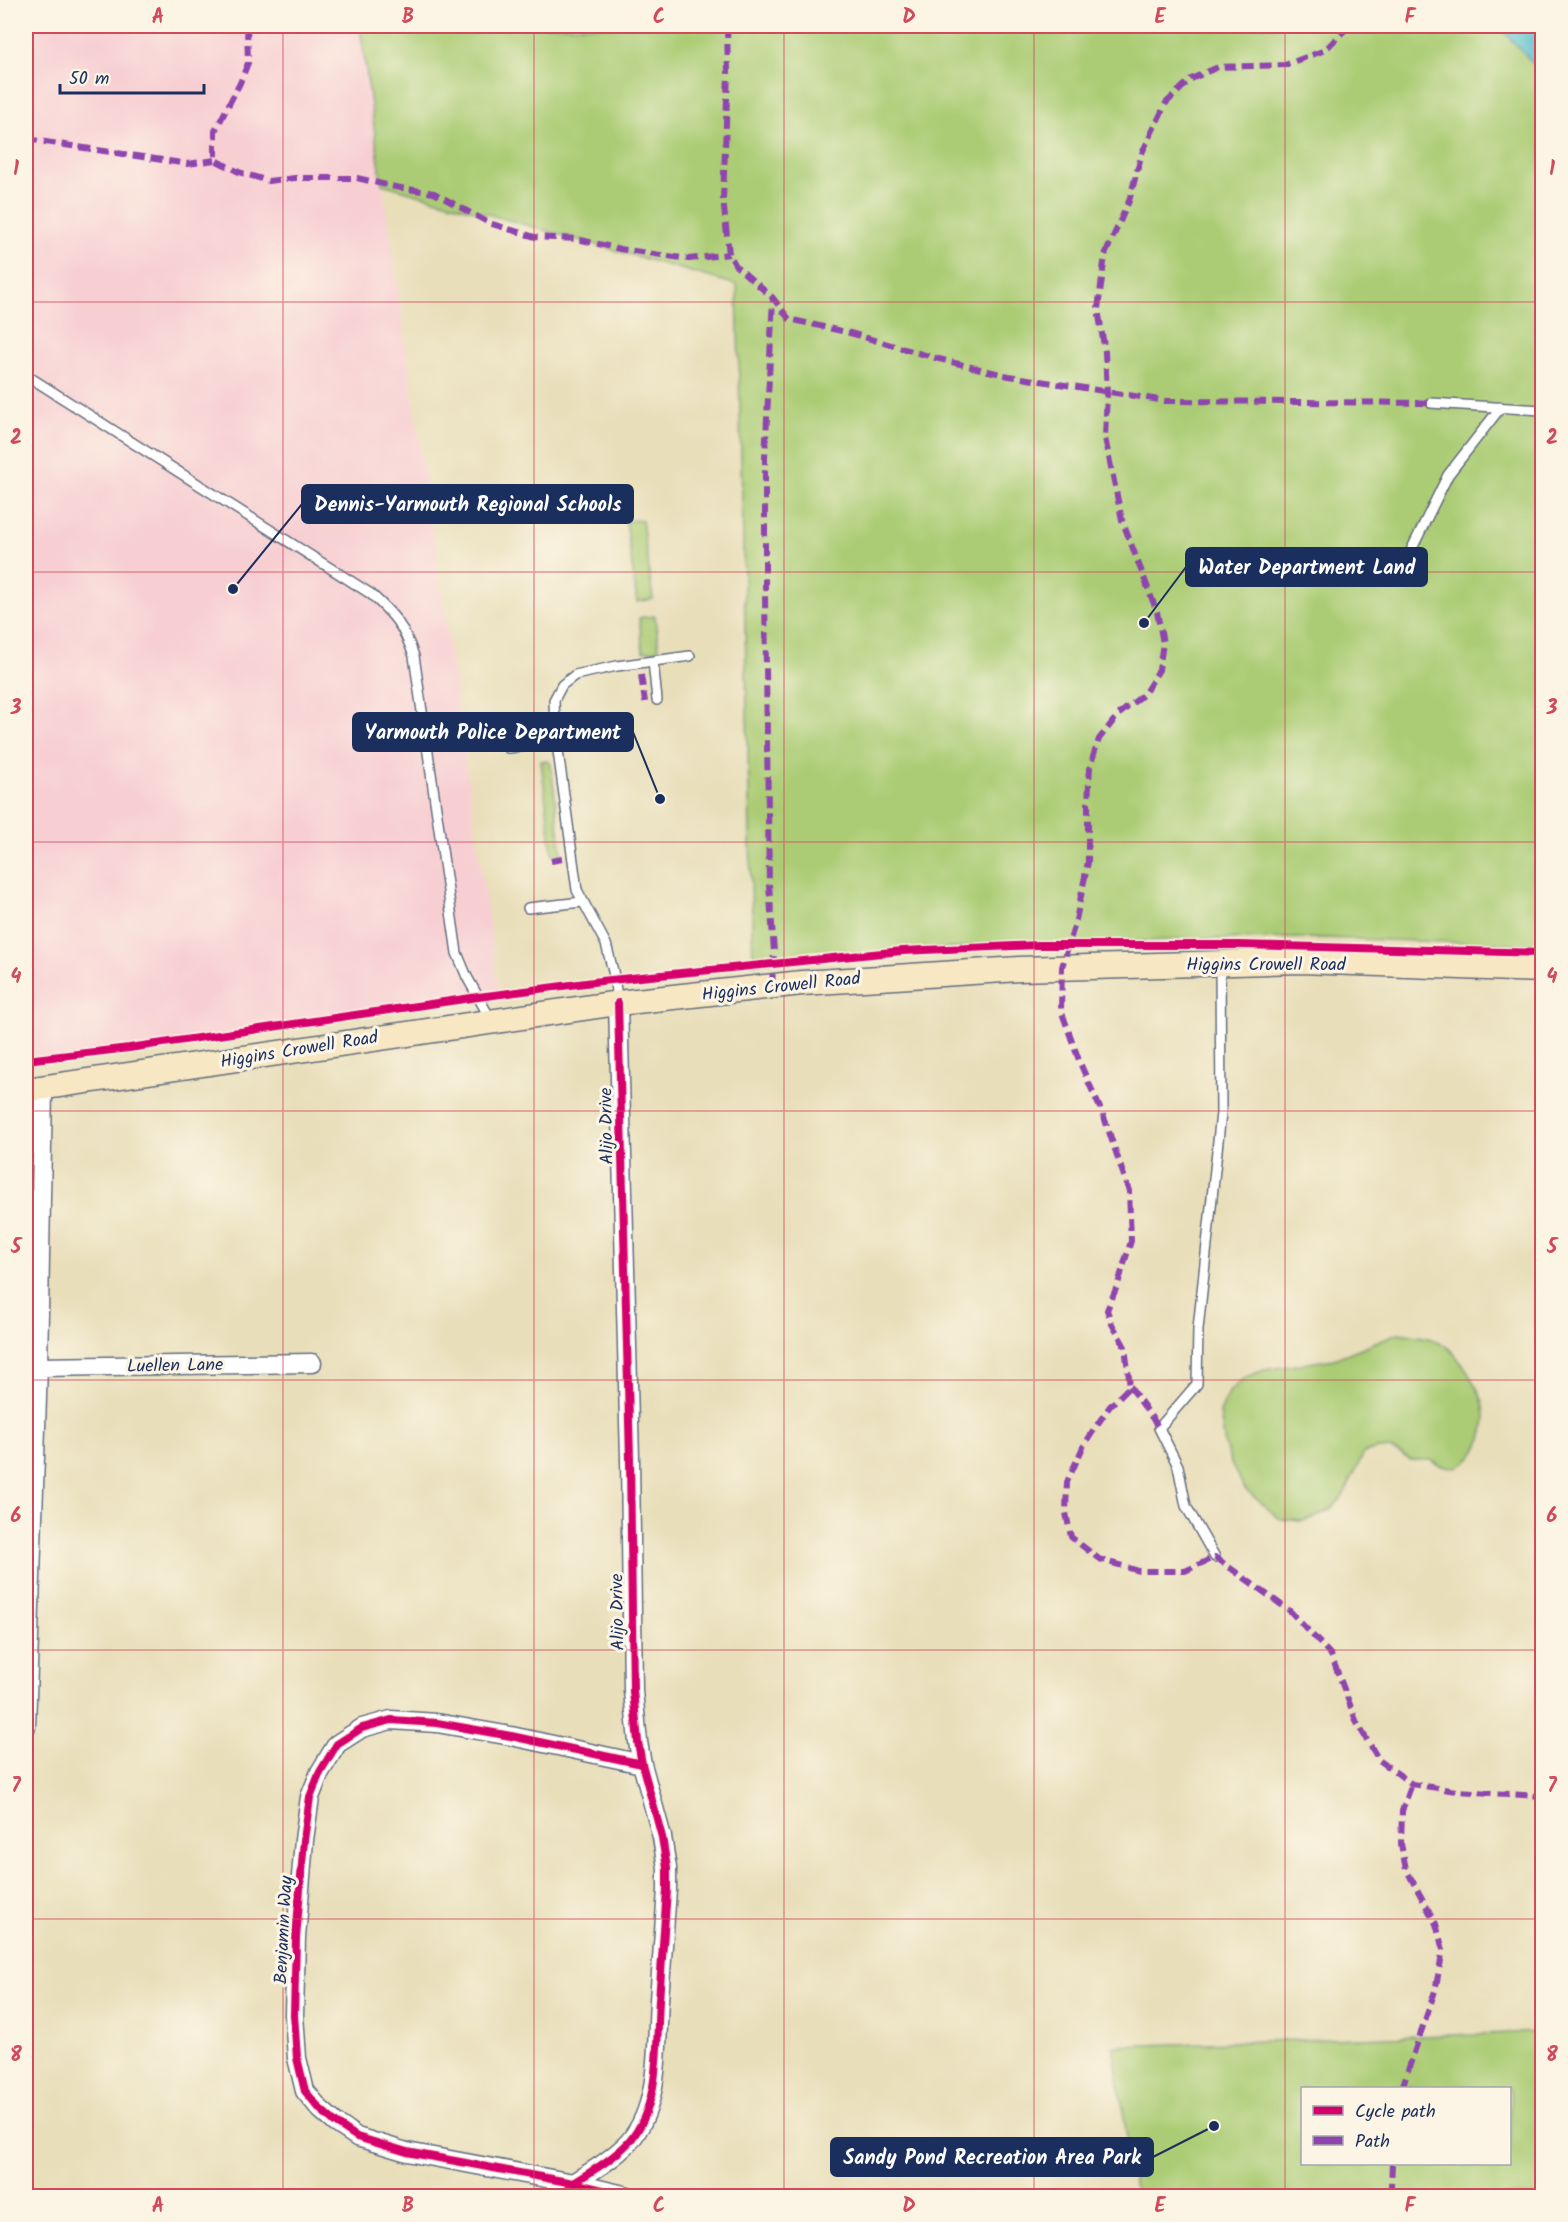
<svg xmlns="http://www.w3.org/2000/svg" width="1568" height="2222" font-family="Kalam,sans-serif">
<style>
.built{fill:#f7cfd3}
.green{fill:#abcc74;stroke:#637e69;stroke-width:1.5;fill-rule:evenodd}
.water{fill:#52bdcd;stroke:#367696;stroke-width:1.5}
.lines{fill:none;stroke-linecap:round;stroke-linejoin:round}
.service-casing{stroke:#636c7e;stroke-width:12}
.minor-casing{stroke:#636c7e;stroke-width:21}
.secondary-casing{stroke:#636c7e;stroke-width:27}
.service{stroke:#fff;stroke-width:9}
.minor{stroke:#fff;stroke-width:18}
.secondary{stroke:#f8e7c3;stroke-width:24}
.quiet{stroke:#8e44ad;stroke-width:6;stroke-dasharray:12 6;stroke-linecap:butt}
.cycleway-casing{stroke:#fcf5e5;stroke-width:11}
.cycleway{stroke:#d6006c;stroke-width:8}
.grid{fill:none;stroke:#d1495b;stroke-width:1.5;stroke-opacity:0.55}
.labels{text-anchor:middle;stroke-width:6;stroke-linejoin:round;paint-order:stroke}
.street-label{font-size:18px;fill:#1b2f5e;stroke:#fcf5e5}
.leader{fill:none;stroke:#1b2f5e;stroke-width:2}
.callout-dot{fill:#1b2f5e;stroke:#fcf5e5;stroke-width:2}
.callout{fill:#1b2f5e;stroke:#1b2f5e;stroke-width:2}
.callout-label{font-size:20px;text-anchor:middle;font-weight:bold;fill:#fff}
.neatline{fill:none;stroke:#d1495b;stroke-width:2}
.grid-label{font-size:20px;text-anchor:middle;font-weight:bold;fill:#d1495b}
</style>
<rect width="100%" height="100%" fill="#fcf5e5"/>
<filter id="ink" filterUnits="userSpaceOnUse"><feTurbulence type="fractalNoise" baseFrequency=".0167" numOctaves="2"/><feDisplacementMap in="SourceGraphic" scale="12" xChannelSelector="R" yChannelSelector="G"/><feConvolveMatrix kernelMatrix="1 2 1 2 8 2 1 2 1" color-interpolation-filters="sRGB"/></filter>
<filter id="wash" filterUnits="userSpaceOnUse"><feTurbulence type="fractalNoise" baseFrequency=".008" numOctaves="4" result="noise"/><feDisplacementMap in="SourceGraphic" scale="24" xChannelSelector="R" yChannelSelector="G"/><feGaussianBlur stdDeviation="1.35" result="paint"/><feColorMatrix in="noise" values="0 0 0 0 0 0 0 0 0 0 0 0 0 0 0 0 0 1.4 0 .05"/><feComposite in="paint" operator="in"/></filter>
<g filter="url(#wash)">
<rect width="100%" height="100%" fill="#e8deb9"/>
<!-- built -->
<path class="built" d="M26,26H360L499,994L26,1064Z"/>
<!-- green -->
<path class="green" d="M360,26H1499L1542,73V945L1321,938L1193,939L904,950L753,964L737,285L382,184Z
M642,520L653,599L637,602L626,521Z
M655,616L659,650L643,652L639,618Z
M541,761H548L551,764L562,857L557,858L552,852Z
M1398,1333C1440,1339 1448,1340 1471,1378C1484,1399 1489,1414 1481,1439C1476,1456 1461,1473 1442,1466C1438,1465 1434,1461 1430,1460C1424,1459 1417,1461 1411,1460C1406,1458 1401,1453 1395,1451C1385,1446 1374,1450 1364,1453L1342,1498L1331,1509L1317,1517L1301,1521L1280,1519L1245,1489L1232,1466L1225,1445L1220,1412L1230,1391L1244,1378L1264,1370L1334,1359Z
M1542,2032V2196H1136L1113,2046ZM1302,2088H1510V2164H1302Z"/>
<!-- water -->
<path class="water" d="M1499,26H1542V73Z"/>
</g>
<g filter="url(#ink)">
<g class="lines">
<defs>
<path id="service" d="M26,375L371,594C395,616 403,625 414,656L457,953L467,977L491,1020
M1431,403L1542,410
M1400,573L1448,475L1501,407
M653,661L657,700
M508,748L557,743
M528,908L582,902
M618,1003L613,971L606,944L577,890L555,729L554,700L562,685L575,675L617,666L690,656
M1215,1557L1186,1506L1178,1466L1159,1428L1197,1384L1198,1329L1221,1113L1220,964"/>
<path id="minor" d="M38,1367L312,1363
M26,1727L38,1367L43,1088
M573,2183C592,2171 613,2159 629,2142C661,2105 656,2046 659,2000C662,1963 664,1927 667,1890V1868L662,1837L642,1764L638,1742L633,1691L630,1459L618,1003
M628,2196L573,2183L407,2152L357,2137L336,2123L320,2109L305,2091L297,2058L294,2015L296,1938L304,1840L310,1797L320,1772L337,1744L362,1728L391,1720L437,1723L511,1736L642,1764"/>
<path id="secondary" d="M26,1090L618,1003L802,983L1019,969L1301,961L1542,970"/>
</defs>
<!-- service casing -->
<use href="#service" class="service-casing"/>
<!-- minor casing -->
<use href="#minor" class="minor-casing"/>
<!-- secondary casing -->
<use href="#secondary" class="secondary-casing"/>
<!-- service -->
<use href="#service" class="service"/>
<!-- minor -->
<use href="#minor" class="minor"/>
<!-- secondary -->
<use href="#secondary" class="secondary"/>
<!-- quiet -->
<path class="quiet" d="M247,26L248,63L240,83L215,131V160L239,172L268,181L295,178H357L395,187L434,193L489,223L535,237L577,239L620,249L689,259L729,254
M727,26L728,73L723,199L729,254L736,266L773,298L789,319L850,333L939,359L1009,376L1166,401L1431,403
M1349,26L1325,50L1285,65L1218,67L1191,79L1166,103L1142,153L1129,201L1105,255L1098,309L1105,352L1107,393L1105,438L1122,520L1157,612L1163,643L1159,670L1144,694L1118,715L1099,739L1090,766L1088,803V862L1076,920L1062,967L1061,1010L1080,1063L1104,1117L1129,1191L1131,1241L1118,1284L1107,1310L1112,1324L1125,1347L1130,1386L1110,1406L1099,1422L1083,1447L1067,1482L1066,1513L1071,1537L1099,1559L1139,1571H1185L1215,1557L1290,1611L1331,1655L1357,1723L1379,1760L1412,1784L1456,1791L1542,1796
M26,139L188,164L215,160
M641,675L645,702
M551,861L562,859
M772,986L774,952L769,884L765,595V458L773,298
M1130,1386L1159,1428
M1402,2088L1435,1991L1443,1950L1436,1924L1406,1869L1401,1844L1402,1811L1412,1784
M1392,2164L1391,2187L1393,2196"/>
<defs>
<path id="cycleway" d="M26,1060L129,1048L478,997L601,981L902,951L1039,945H1240L1542,953
M573,2183C592,2171 613,2159 629,2142C661,2105 656,2046 659,2000C662,1963 664,1927 667,1890V1868L662,1837L642,1764L638,1742L633,1691L630,1459L618,1003
M628,2196L573,2183L407,2152L357,2137L336,2123L320,2109L305,2091L297,2058L294,2015L296,1938L304,1840L310,1797L320,1772L337,1744L362,1728L391,1720L437,1723L511,1736L642,1764"/>
</defs>
<!-- cycleway casing -->
<use href="#cycleway" class="cycleway-casing"/>
<!-- cycleway -->
<use href="#cycleway" class="cycleway"/>
</g>
</g>
<!-- grid -->
<path class="grid" d="M283,26V2196M534,26V2196M784,26V2196M1034,26V2196M1285,26V2196M26,302H1542M26,572H1542M26,842H1542M26,1111H1542M26,1380H1542M26,1650H1542M26,1919H1542"/>
<g class="labels">
<!-- street labels -->
<g class="street-label">
<text x="1266" y="970">Higgins Crowell Road</text>
<text transform="translate(781 986) rotate(-6)" y="6">Higgins Crowell Road</text>
<text transform="translate(299 1049) rotate(-9)" y="6">Higgins Crowell Road</text>
<text transform="translate(606 1126) rotate(-91)" y="6">Alijo Drive</text>
<text transform="translate(175 1365) rotate(-1)" y="6">Luellen Lane</text>
<text transform="translate(617 1612) rotate(-91)" y="6">Alijo Drive</text>
<text transform="translate(283 1930) rotate(-87)" y="6">Benjamin Way</text>
</g>
</g>
<!-- callouts -->
<path class="leader" d="M233 589L302 504M1144 623L1186 567M660 799L633 732M1214 2126L1153 2157"/>
<g class="callout-dot">
<circle cx="233" cy="589" r="6"/>
<circle cx="1144" cy="623" r="6"/>
<circle cx="660" cy="799" r="6"/>
<circle cx="1214" cy="2126" r="6"/>
</g>
<g class="callout">
<rect x="302" y="485" width="331" height="38" rx="6"/>
<rect x="1186" y="548" width="241" height="38" rx="6"/>
<rect x="353" y="713" width="280" height="38" rx="6"/>
<rect x="831" y="2138" width="322" height="38" rx="6"/>
</g>
<g class="callout-label">
<text x="468" y="511">Dennis-Yarmouth Regional Schools</text>
<text x="1307" y="574">Water Department Land</text>
<text x="493" y="739">Yarmouth Police Department</text>
<text x="992" y="2164">Sandy Pond Recreation Area Park</text>
</g>
<!-- margin -->
<rect width="1568" height="2222" fill="none" stroke="#fcf5e5" stroke-width="66"/>
<!-- legend -->
<rect x="1301" y="2087" width="210" height="78" fill="#fcf5e5" stroke="#a2a6af" stroke-width="1.5"/>
<rect x="1313" y="2106" width="30" height="9" fill="#d6006c" stroke="#a2a6af" stroke-width="1.5"/>
<text x="1355" y="2117" font-size="18" fill="#1b2f5e">Cycle path</text>
<rect x="1313" y="2136" width="30" height="9" fill="#8e44ad" stroke="#a2a6af" stroke-width="1.5"/>
<text x="1355" y="2147" font-size="18" fill="#1b2f5e">Path</text>
<!-- scale -->
<path d="M60 84v9h144v-9" fill="none" stroke="#1b2f5e" stroke-width="3"/>
<text x="69" y="84" font-size="18" fill="#1b2f5e" stroke="#fcf5e5" stroke-width="4.5" paint-order="stroke">50 m</text>
<rect x="33" y="33" width="1502" height="2156" class="neatline"/>
<g class="grid-label">
<text x="158" y="23">A</text>
<text x="408" y="23">B</text>
<text x="659" y="23">C</text>
<text x="909" y="23">D</text>
<text x="1160" y="23">E</text>
<text x="1410" y="23">F</text>
<text x="16" y="175">1</text>
<text x="1552" y="175">1</text>
<text x="16" y="444">2</text>
<text x="1552" y="444">2</text>
<text x="16" y="714">3</text>
<text x="1552" y="714">3</text>
<text x="16" y="983">4</text>
<text x="1552" y="983">4</text>
<text x="16" y="1253">5</text>
<text x="1552" y="1253">5</text>
<text x="16" y="1522">6</text>
<text x="1552" y="1522">6</text>
<text x="16" y="1792">7</text>
<text x="1552" y="1792">7</text>
<text x="16" y="2061">8</text>
<text x="1552" y="2061">8</text>
<text x="158" y="2212">A</text>
<text x="408" y="2212">B</text>
<text x="659" y="2212">C</text>
<text x="909" y="2212">D</text>
<text x="1160" y="2212">E</text>
<text x="1410" y="2212">F</text>
</g>
</svg>
